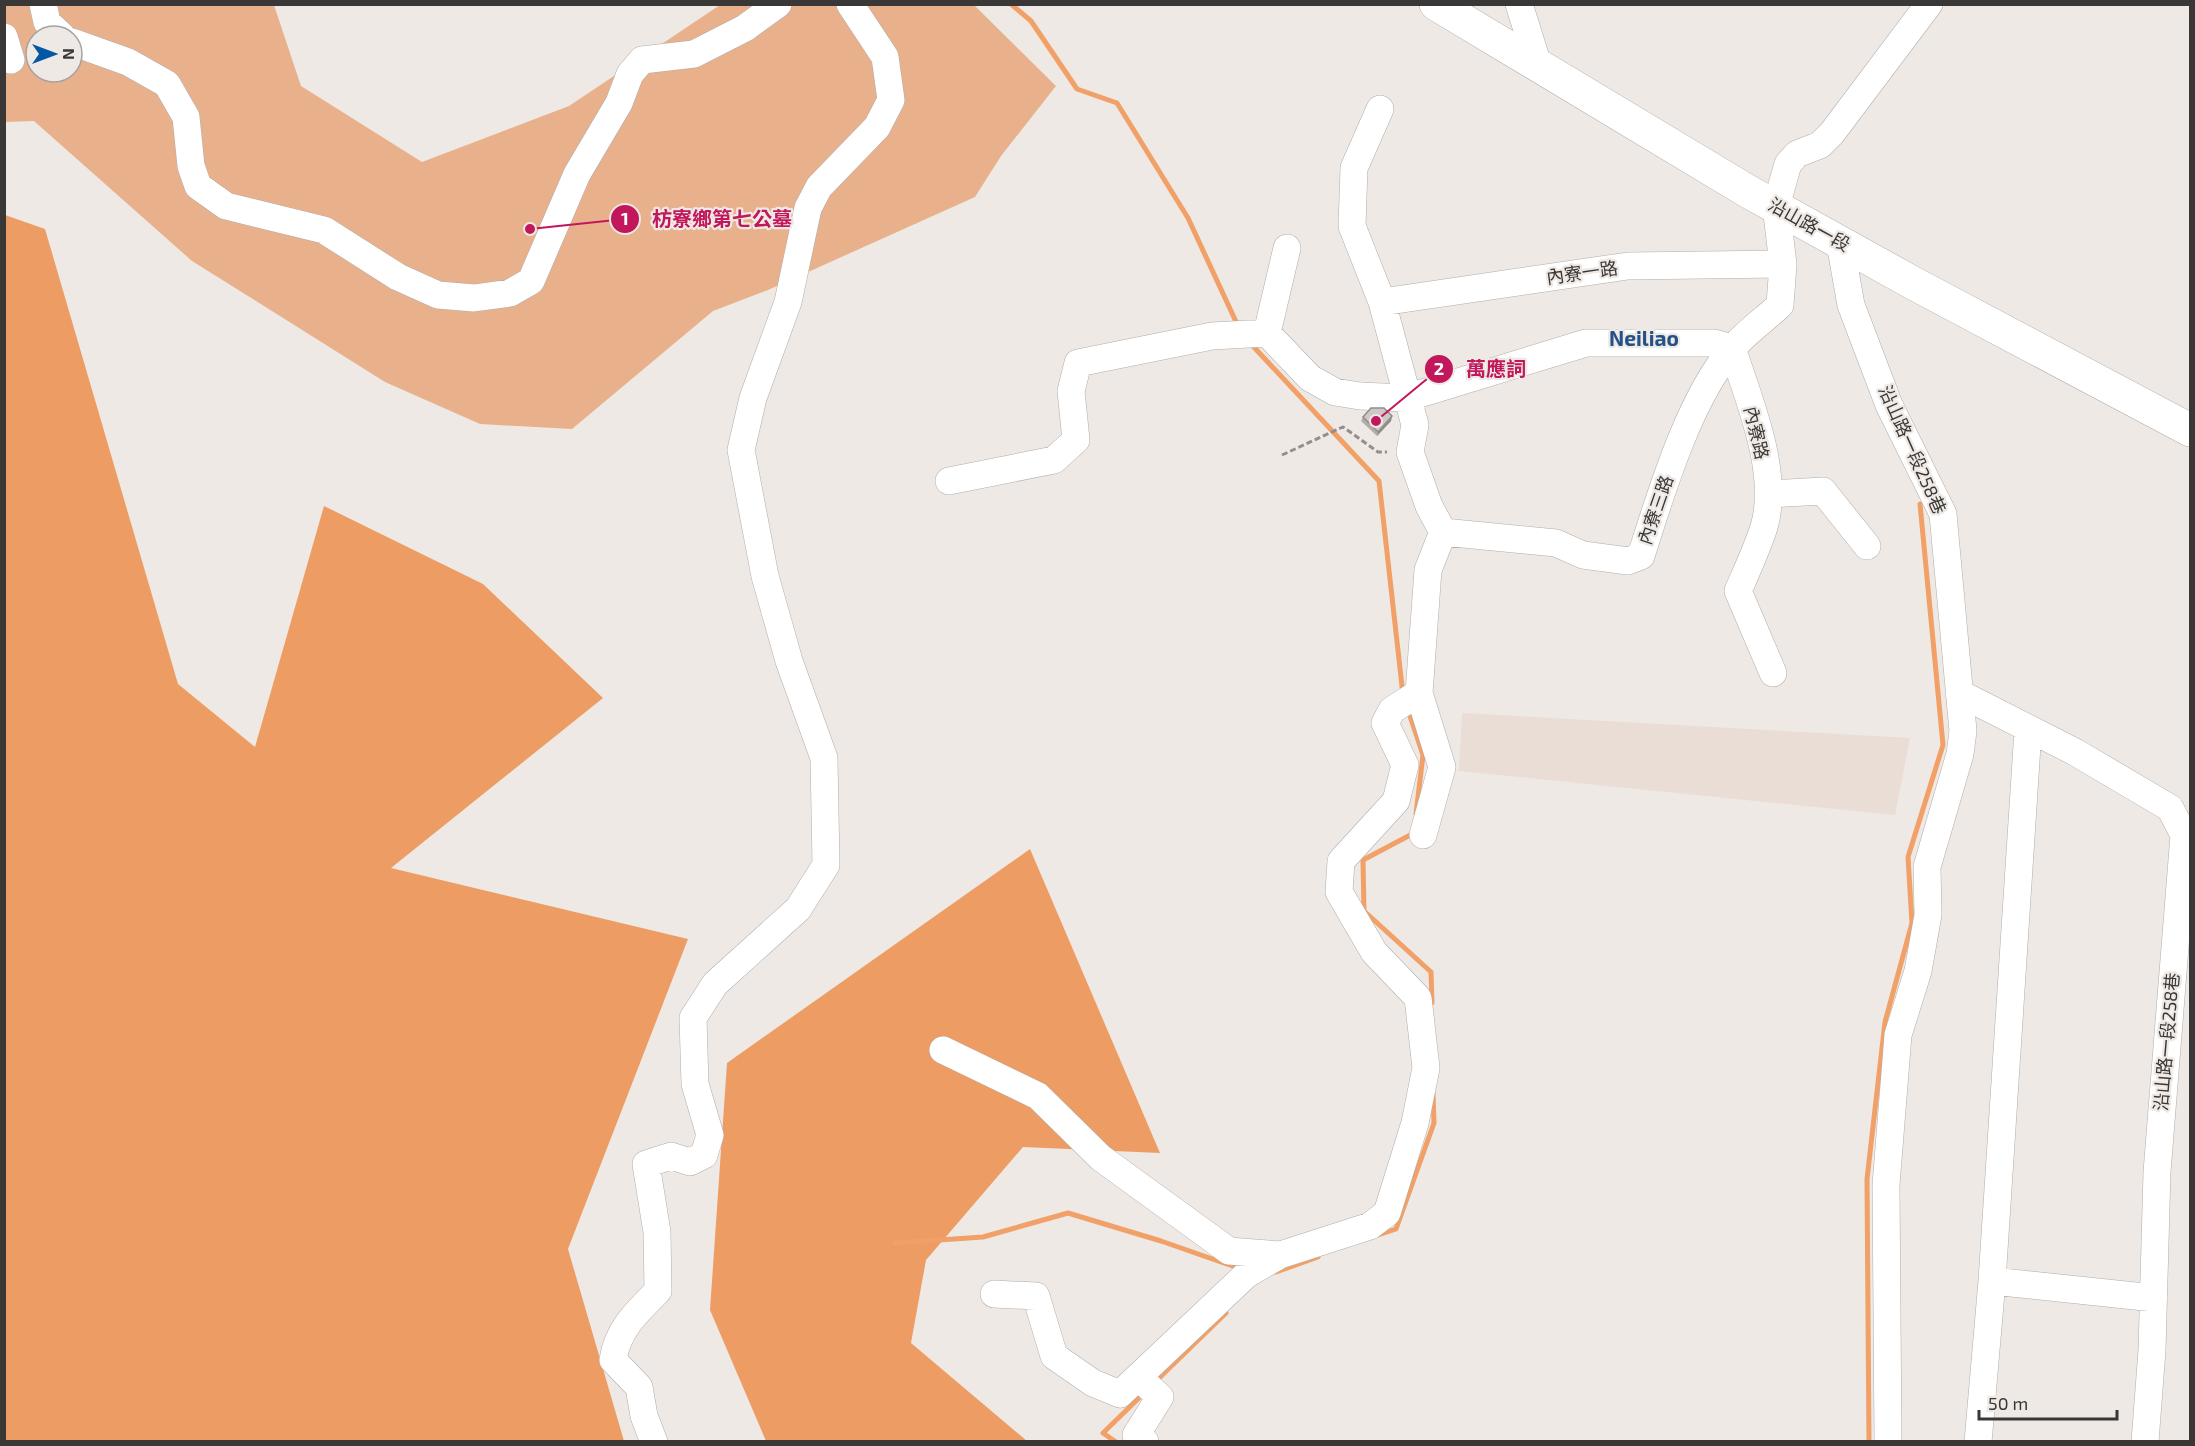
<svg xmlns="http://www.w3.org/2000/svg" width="2195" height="1446" font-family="'Exo 2','Noto Sans TC',sans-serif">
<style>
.built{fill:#eaddd5}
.green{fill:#e9b18b;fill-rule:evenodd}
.forest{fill:#ed9c63}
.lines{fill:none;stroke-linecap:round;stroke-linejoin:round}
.stream{stroke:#f1a067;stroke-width:5}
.minor-casing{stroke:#b2adaa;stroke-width:28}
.major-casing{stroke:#b2adaa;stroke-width:34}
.path{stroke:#928f8c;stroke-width:3;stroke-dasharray:6 3;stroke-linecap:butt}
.minor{stroke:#fff;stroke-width:27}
.major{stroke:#fff;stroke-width:33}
.wall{fill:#b1adaa}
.shaded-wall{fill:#908d8b}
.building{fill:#cec9c6;stroke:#908d8b;stroke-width:1.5}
.labels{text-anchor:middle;stroke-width:4.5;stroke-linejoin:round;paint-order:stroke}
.street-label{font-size:18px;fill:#3a3836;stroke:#eee9e5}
.quarter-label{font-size:21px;font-weight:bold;fill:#255286;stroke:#eee9e5}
.leader{fill:none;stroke:#c2185b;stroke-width:2}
.callout-dot{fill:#c2185b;stroke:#eee9e5;stroke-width:2}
.mark-label{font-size:18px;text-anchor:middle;font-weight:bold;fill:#fff}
.callout-label{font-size:20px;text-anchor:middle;font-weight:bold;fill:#c2185b;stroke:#eee9e5;stroke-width:4.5;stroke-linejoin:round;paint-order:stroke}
</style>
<rect width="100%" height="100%" fill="#eee9e5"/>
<!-- built -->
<path class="built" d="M1462,713L1910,738L1895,815L1459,771Z"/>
<!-- green -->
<path class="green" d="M5,4L274,5L301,86L422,162L569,106L720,5H974L1056,86L1001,156L975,197L768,290L713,311L572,429L480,424L385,382L192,261L34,121L5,122ZM36,36H72V72H36Z"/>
<!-- forest -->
<path class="forest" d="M5,215L45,229L178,684L255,747L324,506L483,584L603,698L391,868L688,939L568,1249L624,1441L5,1442Z
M1030,849L1160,1153L1023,1147L926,1260L911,1343L1027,1441H766L710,1310L727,1063Z"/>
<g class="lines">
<!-- stream -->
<path class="stream" d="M1011,4L1031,21L1077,89L1117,103L1188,218L1238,326
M1250,343L1379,481L1403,695
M1408,710L1423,755L1416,814
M1414,833L1363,860L1364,911L1431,972L1432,1003
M1375,1236L1396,1229L1434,1123L1433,1093
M895,1243L983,1237L1068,1213L1161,1241L1241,1269
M1276,1272L1318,1257
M1155,1382L1226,1313
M1116,1442L1103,1433L1144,1393
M1869,1442L1867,1179L1885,1022L1912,923L1908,857L1943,745L1920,504"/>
<defs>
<path id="minor" d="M43,4L47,22L62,36
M1519,4L1539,68
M4,37L11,60
M72,42L128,62L167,84L186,117L191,166L198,186L226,206L324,230L398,277L438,295L474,298L510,293L531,281L577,174L619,103L630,74L642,60L694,54L745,28L778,4
M1380,109L1354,168L1352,226L1382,302L1415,425L1410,452L1429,506L1443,532L1428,570L1419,693L1442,767L1423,835
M1840,243L1851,305L1889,405L1943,514L1963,731L1960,754L1927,867L1928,915L1918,971L1898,1035L1886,1185L1888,1442
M1382,302L1628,266L1783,264
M1267,333L1310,378L1335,392L1360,396L1406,398L1586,343H1714L1732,348
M1732,348C1749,400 1780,473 1764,527C1757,549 1747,570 1738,591L1773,673
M949,481L1054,460L1076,440L1071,391L1078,363L1212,336L1267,333L1287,248
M1768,494L1823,491L1867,546
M1443,532L1556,543L1583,555L1628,561L1641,556C1661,493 1689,399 1732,349C1745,333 1764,320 1780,305L1783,264L1776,206L1788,164L1797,154L1820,145L1832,133L1929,4
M1959,693L2075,752L2170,808L2184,835L2157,1172L2152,1350L2145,1442
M943,1050L1038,1096L1101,1158L1229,1251L1280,1255
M1992,1281L2154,1298
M994,1294L1036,1296L1054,1356L1093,1383L1120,1394L1247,1274L1280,1255L1370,1226L1387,1213L1415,1123L1426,1068L1418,998L1374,952L1339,892L1341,861L1396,801L1405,765L1385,723L1392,710L1419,693
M1138,1377L1160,1397L1136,1435L1145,1442
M654,1442L644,1416L639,1387L613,1360C617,1330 637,1312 658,1291L657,1232L646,1164L671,1156L690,1162L704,1155L710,1135L695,1084L693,1018L715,984L798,909L826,865L824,758L789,661L765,576L741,450L753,398L788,302L808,208L819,187L877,127L891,100L885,57L850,4
M1978,1442L1992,1281L2028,730"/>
<path id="major" d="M1436,4L1749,192L1913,283L2190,430"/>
</defs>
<!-- minor casing -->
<use href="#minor" class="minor-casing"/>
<!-- major casing -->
<use href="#major" class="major-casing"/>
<!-- path -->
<path class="path" d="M1282,455L1343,427L1378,452H1387"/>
<!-- minor -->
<use href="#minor" class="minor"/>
<!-- major -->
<use href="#major" class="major"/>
</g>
<!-- wall -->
<path class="wall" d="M1392,416L1391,421L1377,436L1361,421L1363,417Z"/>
<!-- shaded-wall -->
<path class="shaded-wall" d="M1392,416L1391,421L1377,436L1378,432Z"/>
<!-- building -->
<path class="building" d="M1371,408H1384L1392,416L1378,432L1363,417Z"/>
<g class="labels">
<!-- street labels -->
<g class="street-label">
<text transform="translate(1809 225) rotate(29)" y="6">沿山路一段</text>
<text transform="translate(1582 273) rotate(-8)" y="6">內寮一路</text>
<text transform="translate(1756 433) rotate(77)" y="6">內寮路</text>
<text transform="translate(1912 450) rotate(66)" y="6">沿山路一段258巷</text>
<text transform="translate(1656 510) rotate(-71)" y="6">內寮三路</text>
<text transform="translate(2167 1042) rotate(-85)" y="6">沿山路一段258巷</text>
</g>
<!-- quarter labels -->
<g class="quarter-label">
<text x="1644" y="346">Neiliao</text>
</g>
</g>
<!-- callouts -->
<path class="leader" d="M530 229L625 219M1376 421L1439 369"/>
<g class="callout-dot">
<circle cx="530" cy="229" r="6"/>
<circle cx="1376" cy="421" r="6"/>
<circle cx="625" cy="219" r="15"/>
<circle cx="1439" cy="369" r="15"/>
</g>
<g class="mark-label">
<text x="625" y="225">1</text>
<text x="1439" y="375">2</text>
</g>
<g class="callout-label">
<text x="722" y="226">枋寮鄉第七公墓</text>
<text x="1496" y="376">萬應詞</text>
</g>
<!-- border -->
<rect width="2195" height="1446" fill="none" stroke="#3a3836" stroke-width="12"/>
<!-- north arrow -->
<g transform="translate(54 54) rotate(90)"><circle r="28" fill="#eee9e5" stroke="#a6a29f" stroke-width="1.5"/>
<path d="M0-4.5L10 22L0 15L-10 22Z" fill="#0357a5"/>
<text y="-9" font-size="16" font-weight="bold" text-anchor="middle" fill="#3a3836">N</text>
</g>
<!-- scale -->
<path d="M1979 1410v9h138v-9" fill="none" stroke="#3a3836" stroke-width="3"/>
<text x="1988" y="1410" font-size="18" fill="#3a3836" stroke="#eee9e5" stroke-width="4.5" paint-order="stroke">50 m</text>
</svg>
